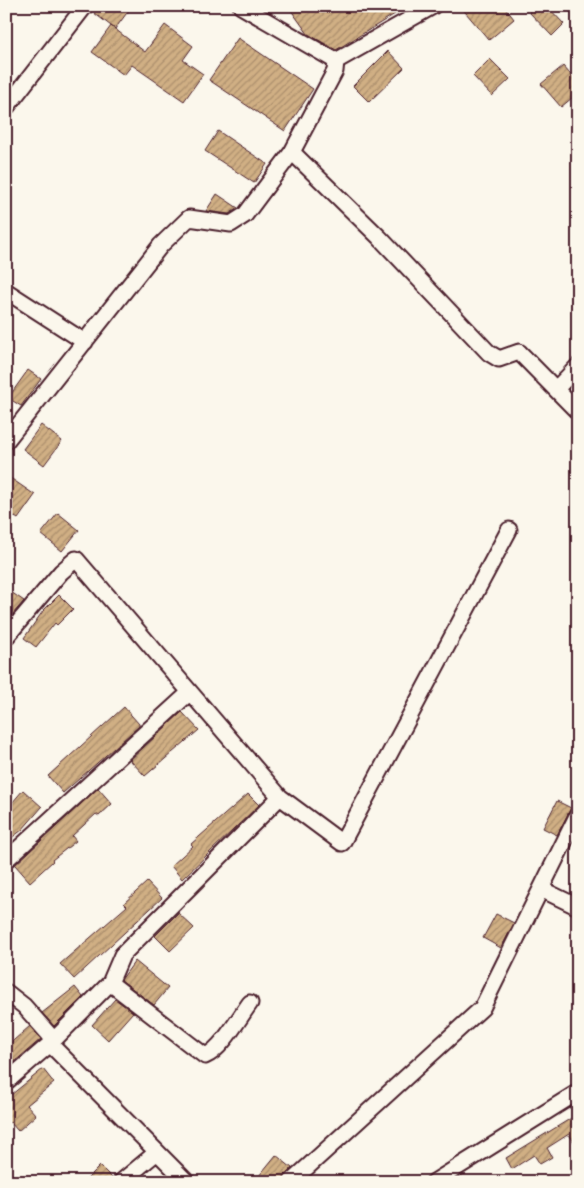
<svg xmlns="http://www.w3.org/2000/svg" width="584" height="1188" font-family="'Balsamiq Sans',sans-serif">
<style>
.building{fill:url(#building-hatch);stroke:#4a1f2b}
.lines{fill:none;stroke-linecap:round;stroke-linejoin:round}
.minor-casing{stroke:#4a1f2b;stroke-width:19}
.minor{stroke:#fbf7ec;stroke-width:15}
</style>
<defs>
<pattern id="building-hatch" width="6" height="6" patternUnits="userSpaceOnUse" patternTransform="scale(1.25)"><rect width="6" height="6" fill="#d0af84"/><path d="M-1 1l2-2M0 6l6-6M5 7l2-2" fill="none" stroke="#ab8e6c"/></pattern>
</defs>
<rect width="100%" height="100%" fill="#fbf7ec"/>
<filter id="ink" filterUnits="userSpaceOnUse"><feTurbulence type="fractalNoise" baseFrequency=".02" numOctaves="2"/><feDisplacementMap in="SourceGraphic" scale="10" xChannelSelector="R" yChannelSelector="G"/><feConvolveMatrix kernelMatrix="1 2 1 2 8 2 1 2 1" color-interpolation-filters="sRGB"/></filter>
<g filter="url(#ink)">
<!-- building -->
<path class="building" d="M99,6H132L115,29L94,13Z
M288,6H408L336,50L308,34Z
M460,6H504L514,19L489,40Z
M535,6H547L564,24L552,36L529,12Z
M165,25L193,46L183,60L203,74L184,101L132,65L124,75L92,52L111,26L145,52Z
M238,38L313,89L285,131L209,80Z
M388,51L404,68L369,102L353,86Z
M490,59L510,79L492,96L473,76Z
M563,66L578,83V93L561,107L541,84Z
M218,131L267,164L254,183L205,151Z
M217,194L238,208L229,214L206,211Z
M28,370L41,379L21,406L8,398Z
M41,425L62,441L44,465L23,449Z
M6,475L35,495L18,519L6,511Z
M58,513L79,530L62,551L41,534Z
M11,592L24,601L6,622V600Z
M59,595L73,609L57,625L55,623L36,647L24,638L43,611Z
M124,707L139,724V726L63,793L48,776Z
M182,712L199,730L145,776L130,760Z
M98,788L112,804L99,816L96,814L72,836L76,841L52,860L53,861L30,882L15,865Z
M23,790L42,807L22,830L6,842V810Z
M248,794L259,805L182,879L171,866L193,846L191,844Z
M557,801L571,808L557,835L543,828Z
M147,882L162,898L74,979L60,964L127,906L124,903Z
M178,913L194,928L170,951L155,936Z
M496,914L514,923L501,948L483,938Z
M135,961L168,988L154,1005L121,980Z
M75,987L83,997L54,1026L42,1013Z
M115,999L133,1012L108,1040L92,1025Z
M30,1026L41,1039L6,1069V1047Z
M43,1069L54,1083L27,1105L36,1115L18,1131L10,1122L6,1126V1099Z
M578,1114V1149L569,1134L547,1148L552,1157L540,1164L534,1155L512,1169L506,1158Z
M276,1155L292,1168L280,1182H254Z
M100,1166L112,1178V1182H84Z"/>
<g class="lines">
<defs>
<path id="minor" d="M241,6L336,61L433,6
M6,108L85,6
M292,152L379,237L489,353L499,359L519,352L578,412
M6,291L85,342
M556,389L578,366
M6,441L161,245L189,218L231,224L245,215L292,152L335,71L336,61
M6,637L61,572L76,559L280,797L342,843L509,530
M6,860L189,693
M541,889L578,907
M110,983L205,1056C221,1050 239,1018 250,1003
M6,992L24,1006L54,1040
M50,1044L187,1182
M6,1082L50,1044L110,983L122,955L280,797
M121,1182L157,1152
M291,1182L482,1008L578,814
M434,1182L578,1092"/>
</defs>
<!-- minor casing -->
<use href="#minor" class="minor-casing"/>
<!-- minor -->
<use href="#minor" class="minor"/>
</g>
</g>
<!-- margin -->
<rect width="584" height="1188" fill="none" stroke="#fbf7ec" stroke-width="25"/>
<rect x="12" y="12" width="559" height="1163" fill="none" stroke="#4a1f2b" stroke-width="2" filter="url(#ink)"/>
</svg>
